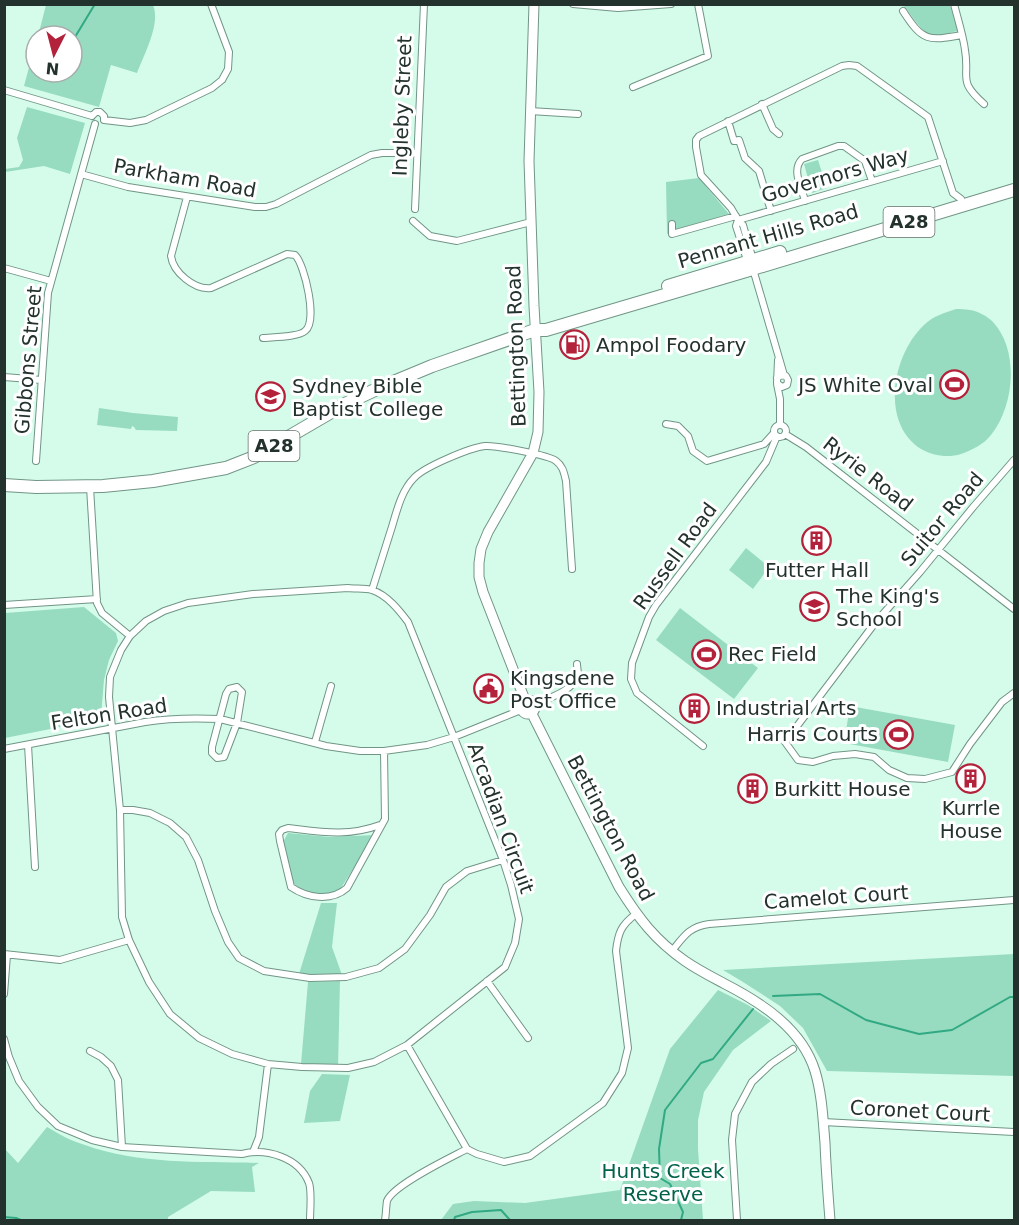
<svg xmlns="http://www.w3.org/2000/svg" width="1019" height="1225" font-family="'DejaVu Sans',sans-serif">
<style>
.green{fill:#97dcc0}
.lines{fill:none;stroke-linecap:round;stroke-linejoin:round}
.stream{stroke:#31a983;stroke-width:2}
.street-casing{stroke:#719586;stroke-width:8}
.secondary-casing{stroke:#719586;stroke-width:11}
.highway-casing{stroke:#719586;stroke-width:14}
.street{stroke:#fff;stroke-width:6}
.secondary{stroke:#fff;stroke-width:9}
.highway{stroke:#fff;stroke-width:12}
.labels{text-anchor:middle;stroke-width:6;stroke-linejoin:round;paint-order:stroke}
.shield{fill:#fff;stroke:#65706b;stroke-width:1.5}
.shield-label{font-size:18px;font-weight:bold;fill:#23322c}
.street-label{font-size:20px;fill:#23322c;stroke:#fff}
.poi-label{font-size:20px;fill:#23322c;stroke:#fff;text-anchor:start}
.park-label{font-size:20px;fill:#006248;stroke:#fff}
</style>
<rect width="100%" height="100%" fill="#d5fceb"/>
<!-- green -->
<path class="green" d="M46,5H153C161,24 144,54 137,73L111,65L99,107L24,86L36,41V72H72V36H38Z
M903,5H950L958,31C951,32 945,35 938,36C923,38 912,14 903,5Z
M27,107L85,123L70,174L44,166L5,172V169L19,167L23,160L17,138Z
M818,160L827,188L812,193L804,164Z
M699,178L729,214L667,234L666,182Z
M956,309C961,309 965,309 970,310C978,311 987,316 993,322C1019,350 1015,405 991,435C983,445 972,450 961,454C948,458 933,456 921,449C880,423 892,355 924,325C933,316 944,313 956,309Z
M99,408L133,413L178,417L177,431L136,430L134,427L132,426L131,429L97,425Z
M746,548L769,567L753,589L729,570Z
M84,607L116,633L118,641L109,660L104,680L101,716L96,720L5,738V613Z
M680,608L758,668L734,699L656,640Z
M850,706L955,725L948,762L844,743Z
M288,833L330,837L375,835L339,891L318,895L303,891L293,883L283,842Z
M321,903H337L332,947L342,975L299,974Z
M1014,954V1076L827,1071L803,1028L780,1006L743,982L723,970Z
M340,981L338,1068L301,1064L308,982Z
M718,990L748,1005L771,1021L733,1050L704,1092L698,1120V1149L703,1220H441L453,1204L474,1201L525,1203L620,1190L670,1049Z
M322,1074L350,1075L340,1121L304,1123L310,1091Z
M47,1127C59,1134 71,1141 85,1145C140,1165 201,1161 259,1163L252,1167L255,1192L211,1191L168,1217V1220H5V1149L18,1163Z"/>
<g class="lines">
<!-- stream -->
<path class="stream" d="M72,42L95,4
M48,76L51,72
M773,996L820,994L866,1020L919,1034L952,1030L1010,997H1014
M4,1217L16,1218L21,1220
M454,1220L455,1217L472,1212L501,1210L510,1220
M681,1220L683,1212L670,1184L660,1178L659,1149L665,1110L701,1063L713,1059L753,1009"/>
<defs>
<path id="street" d="M573,4L618,8L671,4
M954,4C958,20 963,35 965,50C970,79 957,80 984,104
M903,11C923,42 928,41 962,35
M633,87L708,56L698,4
M4,90L92,116
M762,104L773,129L779,134
M530,111L578,114
M92,116L96,112H100L104,116V120
M104,120L130,123L146,120L212,88L222,80L228,69L229,52L211,4
M728,121L734,141L739,140L745,158L759,171L771,211
M81,174L128,187L255,207H266L276,204L371,155L382,153H417
M187,197L171,256C173,272 194,290 211,288L287,254L295,255C305,265 318,322 305,331C299,337 272,337 263,338
M805,201C802,188 791,170 802,159L838,146H844L865,161L872,181
M415,209L424,4
M738,220L943,161
M738,220L736,226L748,263
M413,221L430,236L457,241L531,222
M672,224V234L736,216
M4,268L51,281
M784,375L753,269V260L743,225L738,220L731,208L701,175L696,147V140L699,136L842,66L849,65L857,66L928,117L953,193L961,199
M4,377L42,380
M777,378L781,375L786,376L788,380L787,385L782,387L777,383L778,360
M777,384L780,399V425
M666,424L678,426L688,436L693,451L707,461L764,444L774,433
M774 431a6 6 0 1 1 12 0a6 6 0 1 1-12 0Z
M785,434L806,447L1014,609
M1014,460L974,506L920,572L875,623L785,742L798,760L813,762L833,756L855,754L874,757L889,770L907,778L925,779L952,772L970,744L1002,702L1014,693
M36,461L48,293L95,124
M90,487L97,603L102,613L130,636
M348,588C355,589 365,588 372,590C387,595 399,610 408,622L503,860L511,885L519,919L515,943L505,967L407,1045L374,1062L348,1068L302,1067L268,1064L232,1054L199,1038L170,1014L149,982L129,940L122,917L120,810L109,697L110,677L121,650L130,636L146,621L164,611L188,603L253,594Z
M372,590C378,571 384,552 390,533C396,515 400,492 414,478C424,467 469,448 485,446C494,445 549,455 556,461C563,466 564,473 566,481L572,569
M4,605L97,599
M237,687L242,692L237,723L224,757L217,758L212,753V747L226,694L229,689Z
M535,704C549,698 574,691 578,674C578,673 577,665 577,664
M315,742L331,686
M28,745L35,867
M703,746L637,693L631,679L632,663L649,617L656,605L766,462L777,436
M4,749L145,722C170,718 195,718 220,719L326,746L360,751H384L427,745L454,737L521,710
M120,810H133L150,813L170,823L186,837L198,860L215,911L228,942L239,958L264,971L310,978L346,977L379,968L405,949L430,915L446,887L467,871L503,860
M380,825C347,837 322,832 288,828L282,830L279,834L280,841L291,887C307,898 331,902 347,888L385,819L384,751
M672,951C684,936 689,927 709,924L1014,900
M4,954L60,960L129,940
M487,981L528,1038
M4,994L7,955
M4,1039L9,1057L19,1081L38,1107L58,1126L92,1140L122,1147L242,1154C266,1148 299,1157 309,1183C312,1192 310,1211 310,1220
M407,1045L467,1149L477,1154L504,1162L530,1156L603,1103L622,1073L628,1048L616,951C618,933 621,925 636,914
M90,1051L101,1057L111,1066L118,1080L122,1147
M823,1122L1014,1132
M253,1152L259,1137L268,1064
M385,1220C386,1215 386,1207 387,1201C393,1185 450,1158 467,1149
M737,1220L732,1140L735,1114L752,1082L771,1064L793,1049"/>
<path id="secondary" d="M521 707a7 7 0 1 1 14 0a7 7 0 1 1-14 0Z
M525,700L483,592L479,577V563L481,549L488,532L533,453L538,432L539,392L534,306L529,161L534,4
M532,714L619,887C639,919 655,940 685,961C698,970 712,977 725,984C762,1003 802,1029 815,1071C822,1094 823,1119 825,1143C826,1169 828,1195 830,1220"/>
<path id="highway" d="M668,286L780,252
M4,485L36,487L103,486L153,481L226,468L254,457L345,404L379,388L432,366L535,330H546L746,271L1014,190"/>
</defs>
<!-- street casing -->
<use href="#street" class="street-casing"/>
<!-- secondary casing -->
<use href="#secondary" class="secondary-casing"/>
<!-- highway casing -->
<use href="#highway" class="highway-casing"/>
<!-- street -->
<use href="#street" class="street"/>
<!-- secondary -->
<use href="#secondary" class="secondary"/>
<!-- highway -->
<use href="#highway" class="highway"/>
</g>
<!-- icons -->
<defs>
<symbol id="fuel-ring" viewBox="-11 -11 22 22"><circle r="9.5" fill="#fff" stroke="#b3213a" stroke-width="1.5"/><path d="M-5.5-6h7V0h2V4h1.3V-2.5L3-4.5l.8-.8L6-3V5H2.5V1h-1V6h-7ZM-4.2-4.7v3.2H.2V-4.7Z" fill="#b3213a"/></symbol>
<symbol id="stadium-ring" viewBox="-11 -11 22 22"><circle r="9.5" fill="#fff" stroke="#b3213a" stroke-width="1.5"/><path d="M0-5a6.5 5 0 1 0 0 10a6.5 5 0 1 0 0-10ZM-3.5-1.8h7v3.6h-7Z" fill="#b3213a"/></symbol>
<symbol id="university-ring" viewBox="-11 -11 22 22"><circle r="9.5" fill="#fff" stroke="#b3213a" stroke-width="1.5"/><path d="M0-5L7-2L0 1L-7-2ZM-4 1L0 2.5L4 1V4Q0 6-4 4Z" fill="#b3213a"/></symbol>
<symbol id="building-ring" viewBox="-11 -11 22 22"><circle r="9.5" fill="#fff" stroke="#b3213a" stroke-width="1.5"/><path d="M-4-6H4V6H1V3H-1V6H-4ZM-2.5-4.3h1.7v1.8h-1.7ZM.8-4.3h1.7v1.8H.8ZM-2.5-1h1.7V.8h-1.7ZM.8-1h1.7V.8H.8Z" fill="#b3213a"/></symbol>
<symbol id="school-ring" viewBox="-11 -11 22 22"><circle r="9.5" fill="#fff" stroke="#b3213a" stroke-width="1.5"/><path d="M0-5L7-2L0 1L-7-2ZM-4 1L0 2.5L4 1V4Q0 6-4 4Z" fill="#b3213a"/></symbol>
<symbol id="civic-ring" viewBox="-11 -11 22 22"><circle r="9.5" fill="#fff" stroke="#b3213a" stroke-width="1.5"/><path d="M-.6-6.5H3V-4.5H.6V-3L4-1V1h2V6H-6V1h2V-1L-.6-3ZM-1.2 2.5V6h2.4V2.5Z" fill="#b3213a"/></symbol>
</defs>
<g fill-rule="evenodd">
<use href="#fuel-ring" x="558" y="328" width="33" height="33"/>
<use href="#stadium-ring" x="938" y="368" width="33" height="33"/>
<use href="#university-ring" x="254" y="380" width="33" height="33"/>
<use href="#building-ring" x="800" y="524" width="33" height="33"/>
<use href="#school-ring" x="798" y="590" width="33" height="33"/>
<use href="#stadium-ring" x="690" y="638" width="33" height="33"/>
<use href="#civic-ring" x="472" y="672" width="33" height="33"/>
<use href="#building-ring" x="678" y="692" width="33" height="33"/>
<use href="#stadium-ring" x="882" y="718" width="33" height="33"/>
<use href="#building-ring" x="954" y="762" width="33" height="33"/>
<use href="#building-ring" x="736" y="772" width="33" height="33"/>
</g>
<g class="labels">
<!-- shield labels -->
<g class="shield">
<rect x="883.5" y="207" width="51" height="30" rx="4.5"/>
<rect x="248.5" y="431" width="51" height="30" rx="4.5"/>
</g>
<g class="shield-label">
<text x="909" y="228">A28</text>
<text x="274" y="452">A28</text>
</g>
<!-- street labels -->
<g class="street-label">
<text transform="translate(402 106) rotate(-88)" y="7">Ingleby Street</text>
<text transform="translate(835 175) rotate(-16)" y="7">Governors Way</text>
<text transform="translate(185 178) rotate(10)" y="7">Parkham Road</text>
<text transform="translate(768 236) rotate(-16)" y="7">Pennant Hills Road</text>
<text transform="translate(516 346) rotate(-92)" y="7">Bettington Road</text>
<text transform="translate(28 360) rotate(-85)" y="7">Gibbons Street</text>
<text transform="translate(868 474) rotate(38)" y="7">Ryrie Road</text>
<text transform="translate(942 519) rotate(-50)" y="7">Suitor Road</text>
<text transform="translate(675 556) rotate(-54)" y="7">Russell Road</text>
<text transform="translate(109 714) rotate(-9)" y="7">Felton Road</text>
<text transform="translate(501 818) rotate(70)" y="7">Arcadian Circuit</text>
<text transform="translate(611 828) rotate(62)" y="7">Bettington Road</text>
<text transform="translate(836 897) rotate(-4)" y="7">Camelot Court</text>
<text transform="translate(920 1111) rotate(3)" y="7">Coronet Court</text>
</g>
<!-- poi labels -->
<g class="poi-label">
<text x="596" y="352">Ampol Foodary</text>
<text x="933" y="392" text-anchor="end">JS White Oval</text>
<text x="292" y="393">Sydney Bible<tspan x="292" dy="23">Baptist College</tspan></text>
<text x="817" y="577" text-anchor="middle">Futter Hall</text>
<text x="836" y="603">The King's<tspan x="836" dy="23">School</tspan></text>
<text x="728" y="661">Rec Field</text>
<text x="510" y="685">Kingsdene<tspan x="510" dy="23">Post Office</tspan></text>
<text x="716" y="715">Industrial Arts</text>
<text x="878" y="741" text-anchor="end">Harris Courts</text>
<text x="774" y="796">Burkitt House</text>
<text x="971" y="815" text-anchor="middle">Kurrle<tspan x="971" dy="23">House</tspan></text>
</g>
<!-- park labels -->
<g class="park-label">
<text x="663" y="1178">Hunts Creek<tspan x="663" dy="23">Reserve</tspan></text>
</g>
</g>
<!-- border -->
<rect width="1019" height="1225" fill="none" stroke="#23322c" stroke-width="12"/>
<!-- north arrow -->
<g transform="translate(54 54) rotate(186)"><circle r="28" fill="#ffffff" stroke="#a7adab" stroke-width="1.5"/>
<path d="M0-4.5L10 22L0 15L-10 22Z" fill="#b3213a"/>
<text y="-9" font-size="16" font-weight="bold" text-anchor="middle" fill="#23322c">N</text>
</g>
</svg>
